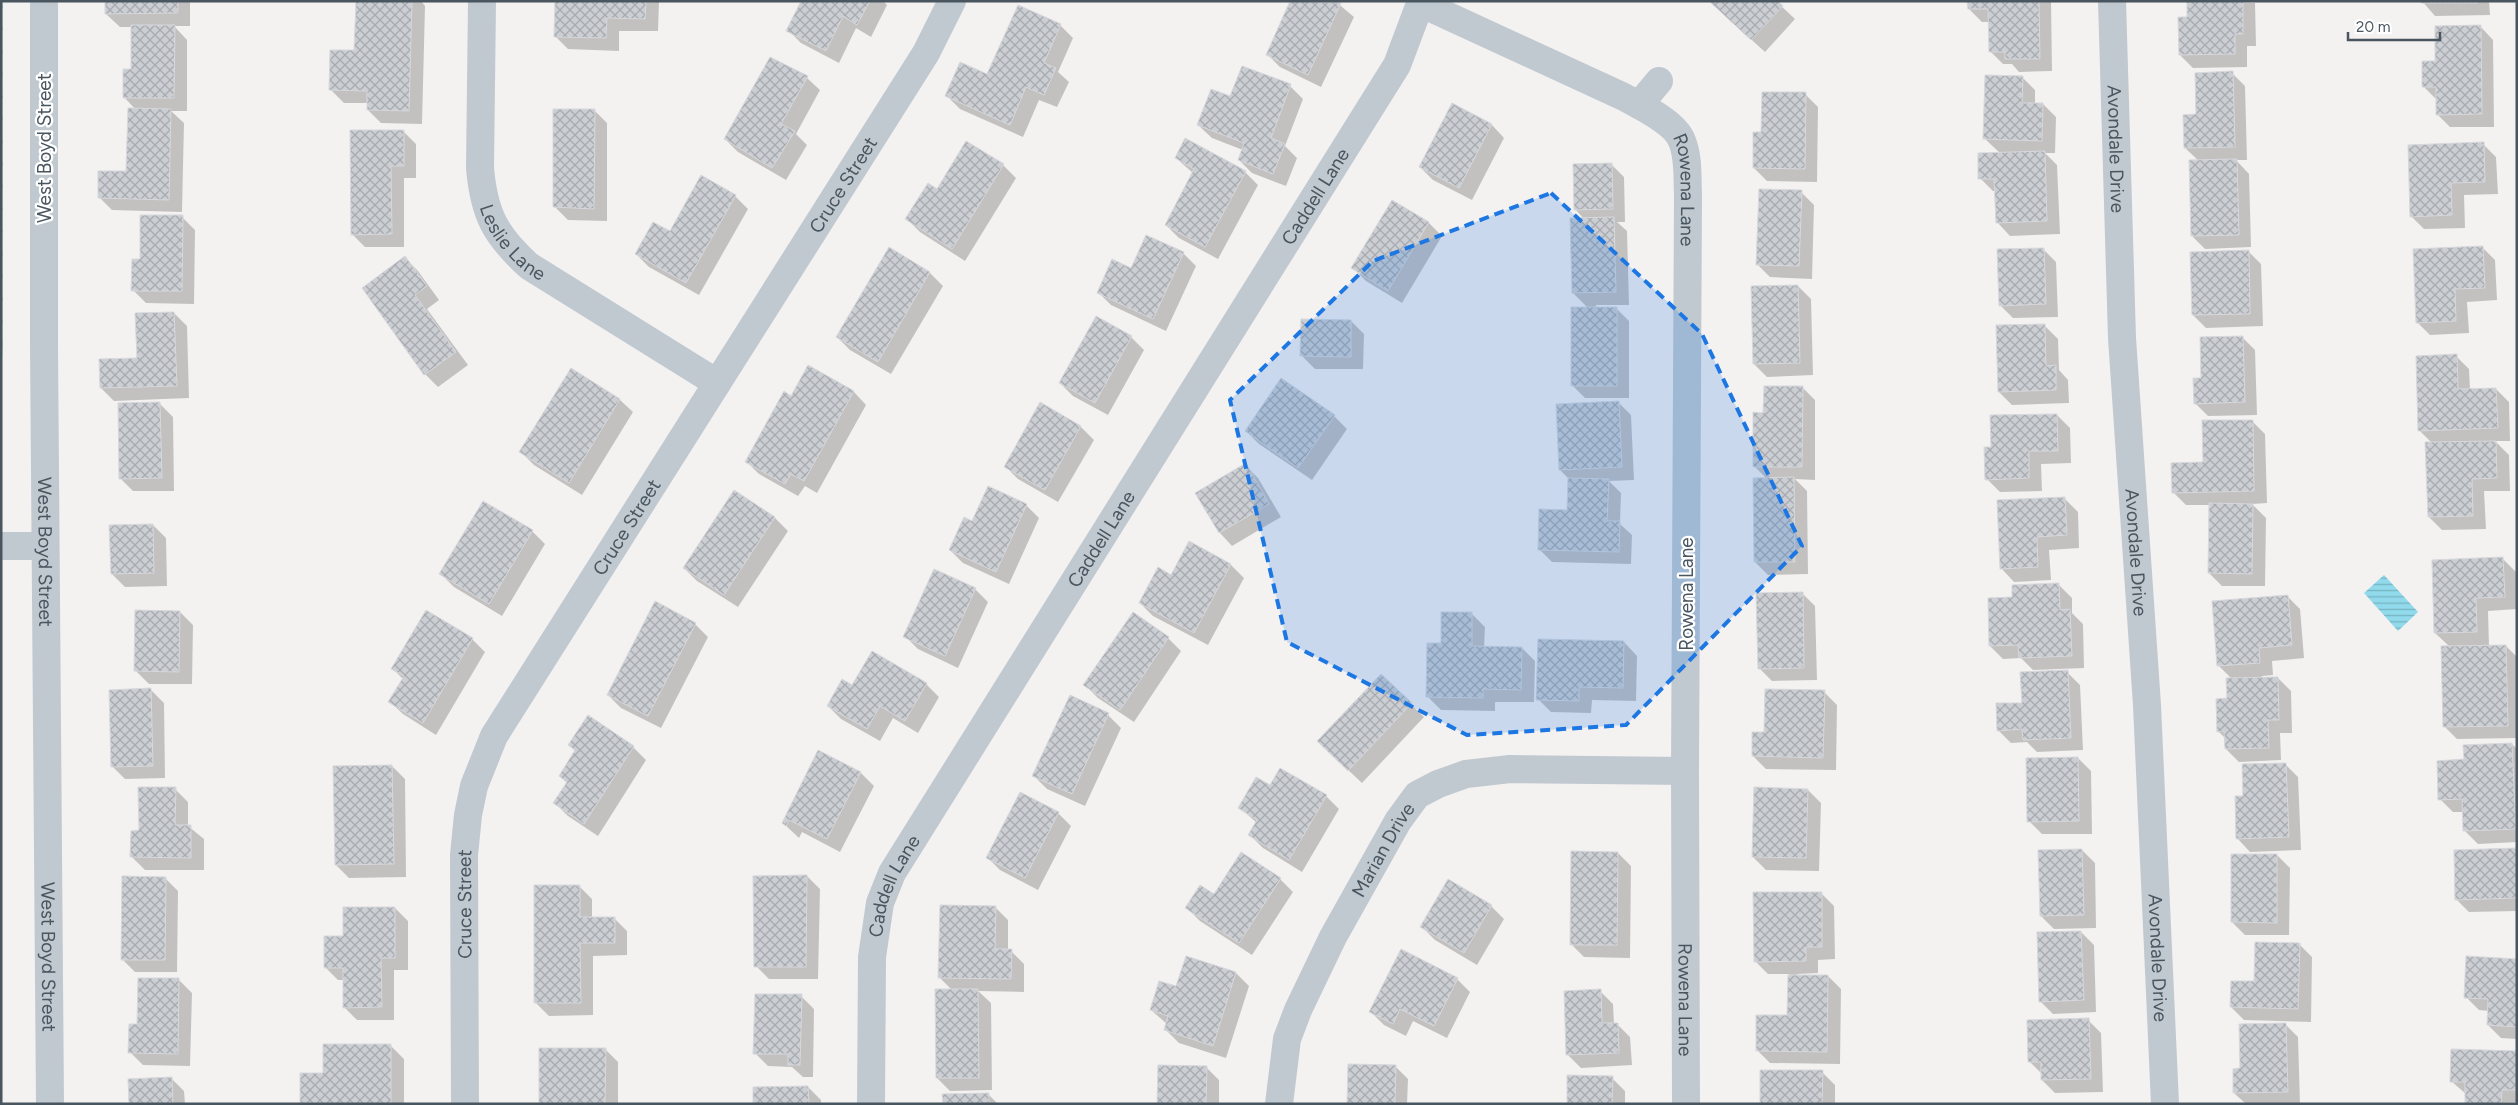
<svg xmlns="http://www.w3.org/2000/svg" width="2518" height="1105" font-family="Figtree,sans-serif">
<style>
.park{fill:url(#park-crowns)}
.water{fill:url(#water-rules)}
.shadow{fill:#0003}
.building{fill:url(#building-cross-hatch);stroke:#d6d8dc}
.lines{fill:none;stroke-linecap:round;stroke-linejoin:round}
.minor{stroke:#c0c9d0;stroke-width:28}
.tertiary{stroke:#c0c9d0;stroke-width:28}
.marked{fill:#1d77e2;fill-opacity:0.2;stroke:#1d77e2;stroke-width:4;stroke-dasharray:10 6;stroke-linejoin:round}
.labels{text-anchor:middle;stroke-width:4.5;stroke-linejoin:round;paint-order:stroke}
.street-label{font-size:19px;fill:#49555f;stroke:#fff}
</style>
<defs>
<pattern id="park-crowns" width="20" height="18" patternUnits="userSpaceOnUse" patternTransform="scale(1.25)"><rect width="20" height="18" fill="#c2efd2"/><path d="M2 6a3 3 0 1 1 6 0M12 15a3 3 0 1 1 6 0" fill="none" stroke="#a8cfb7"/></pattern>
<pattern id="water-rules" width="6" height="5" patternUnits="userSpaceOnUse" patternTransform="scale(1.25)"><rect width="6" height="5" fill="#90daeb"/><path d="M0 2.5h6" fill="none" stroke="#78b4c2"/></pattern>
<pattern id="building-cross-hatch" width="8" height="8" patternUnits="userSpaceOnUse" patternTransform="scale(1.25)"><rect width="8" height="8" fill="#cbced3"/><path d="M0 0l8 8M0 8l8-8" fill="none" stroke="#a7aaae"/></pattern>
</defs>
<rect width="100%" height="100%" fill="#f4f1f1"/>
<!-- park -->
<path class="park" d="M1,1H3V356H1Z"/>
<!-- water -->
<path class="water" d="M2384,575L2418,612L2398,631L2364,593Z"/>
<!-- shadow -->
<path class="shadow" d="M106,1H190V26H174L187,40V111H171L184,123L182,212L112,210L99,197L127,173L136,110L124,97L132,71V27H120L106,14Z
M357,1H421L425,6L422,124L381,123L368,110V103H344L331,90L355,52Z
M556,1H659L658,31H619V51L568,49L555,36Z
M802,1H883L887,5L871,37L856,28L839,63L801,43L788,30Z
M1292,1H1335L1354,17L1321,87L1280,67L1267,54Z
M1709,1H1776L1795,19L1765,52Z
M1969,1H2051L2052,71L2019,72L2012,64H2003L1990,51L1989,22H1982L1969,9Z
M2188,1L2255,3L2256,46H2247V67L2193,68L2180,55L2188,18Z
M2422,1H2489L2490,15L2435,16Z
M1060,25L1073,38L1058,72L1069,82L1057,107L1039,100L1023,137L960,109L947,96L988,76Z
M2480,26L2493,40L2494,127H2450L2437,114L2436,99L2423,86L2436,62Z
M770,58L807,78L820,90L796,134L807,145L786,180L738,152L725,139Z
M1242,67L1290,86L1303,99L1285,146L1297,158L1286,186L1252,173L1239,160L1243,150L1212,138L1198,125L1231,98Z
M2232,73L2245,86L2247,160H2236L2249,174L2251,247L2205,249L2192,236L2199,161L2185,148L2197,116Z
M2022,77L2035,90V104H2043L2056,117L2055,153H2045L2057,165L2060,234L2010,236L1997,222L1996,191H1993L1980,178L2000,153L1985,139Z
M1805,94L1818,107L1817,182L1767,181L1754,168L1763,134Z
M1452,105L1492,125L1504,138L1472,200L1433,180L1420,167Z
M594,110L607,123V221L568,220L555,207Z
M403,131L416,144V178H404V247H365L352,234Z
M967,142L1003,165L1016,178L965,261L920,232L907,219L937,190Z
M2483,144L2496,157L2498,194L2464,195L2465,228L2424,229L2411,216Z
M1176,158L1245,172L1258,185L1218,259L1179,238L1166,225L1194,174Z
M1611,164L1624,177L1625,222H1617L1627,231L1629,305H1596V308H1616L1629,321V398H1585L1572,385L1588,308L1573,293L1584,219L1575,209Z
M1801,192L1814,205L1812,279L1770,277L1757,264Z
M735,196L748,209L699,295L649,267L636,254Z
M1392,201L1429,223L1442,236L1402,303L1366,281L1353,268Z
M182,217L195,230L194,304L146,303L133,290L141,260Z
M2482,247L2495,260L2497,300L2467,302L2469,333L2430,335L2417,322Z
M889,249L930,273L943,286L891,374L850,350L837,337Z
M2043,249L2056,262L2058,317L2013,318L2000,305Z
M2248,251L2261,264L2263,326L2206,328L2193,315Z
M1183,253L1196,266L1166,331L1111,305L1098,292L1131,270Z
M405,258L418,271L439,300L427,309L468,365L438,387L425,374Z
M1798,286L1811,299L1813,375L1767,377L1754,364Z
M174,313L187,326L189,398L114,401L101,388L138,359Z
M1351,321L1364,334L1363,369H1315L1302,356Z
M2045,326L2058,339L2059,370L2068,380L2069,403L2012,405L1999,392Z
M1131,337L1144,350L1108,415L1073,396L1060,383Z
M2242,337L2255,350L2257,415L2208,416L2195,403L2202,380Z
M2456,356L2469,369L2470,390L2496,389L2509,402L2510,441H2495L2509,455L2510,491H2484L2486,529L2442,530L2429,517L2432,443L2420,431Z
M809,367L854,392L866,405L817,493L805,486L798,496L759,474L746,461L792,397Z
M571,370L620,400L633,412L582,495L534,465L521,452Z
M1282,379L1334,416L1347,429L1312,480L1259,444L1246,431Z
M1802,387L1815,400V480L1795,479L1807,491L1808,574L1768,575L1755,562L1766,478L1754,466L1765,414Z
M1618,402L1631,415L1634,480L1609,481L1621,493L1620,524L1632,535L1631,564L1552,562L1539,549L1568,512L1569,479L1560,470Z
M160,404L173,417L174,491H133L120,478Z
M1040,404L1081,427L1094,440L1058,502L1018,479L1005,466Z
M2057,415L2070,428L2071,463L2041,464L2042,491L2000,492L1987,479L1992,448Z
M2252,421L2265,434L2267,503L2252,504L2266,518L2265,586H2222L2209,573L2210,505H2186L2173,492Z
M1245,465L1258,478L1281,517L1232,546L1220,533Z
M989,488L1026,505L1039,518L1009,584L963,563L950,550L973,522Z
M734,491L775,518L788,531L738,607L697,581L684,568Z
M2065,499L2078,512L2079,548L2049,550L2051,580L2014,582L2001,568Z
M483,503L532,531L545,544L502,616L454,587L441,574Z
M153,525L166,538L167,586L125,587L112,574Z
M1190,543L1231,565L1244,578L1208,645L1153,616L1140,603L1172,577Z
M2503,559L2516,572L2517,609L2488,611L2489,646H2506L2517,657V738L2457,739L2444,726L2450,647L2435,633Z
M2059,585L2072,598V613L2083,624L2084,668L2033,670L2021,658L2003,659L1990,646L2013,598Z
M975,589L988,602L958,668L918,649L905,636Z
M1802,593L1815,606L1817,680L1772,681L1759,668Z
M2287,596L2300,609L2304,658L2272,661L2273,675L2262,676V678H2278L2291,691L2292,733H2280L2281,760L2239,762L2226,749V739L2218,731L2232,679L2218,665Z
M180,612L193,625L192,684H149L136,671Z
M426,612L472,639L485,652L436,735L403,714L390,702L403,679L392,668Z
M1133,614L1168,638L1181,651L1134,722L1098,698L1085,685Z
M1472,614L1485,627L1484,648H1522L1535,661L1534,702H1495V711L1441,710L1428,697L1442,644Z
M695,624L708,637L661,728L621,708L608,695Z
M1624,642L1637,656L1636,701L1592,700L1591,713L1551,712L1538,699Z
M2067,672L2080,685L2083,750L2037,752L2027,742L2011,743L1998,730L2023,704Z
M1381,675L1424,717L1362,783L1331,754Z
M926,684L939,697L918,733L893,718L880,741L841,719L828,706Z
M151,690L164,703L165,778L125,779L112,766Z
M1824,692L1837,705L1836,770L1766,769L1753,756L1766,733Z
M1070,697L1108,715L1121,728L1085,806L1047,789L1034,776Z
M2512,744L2517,749V842L2478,844L2465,831L2464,812H2453L2440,799L2465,760Z
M569,745L633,747L646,760L598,836L568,816L555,803L568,784L560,776L576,752Z
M819,752L861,773L874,786L840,852L802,832L799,838L783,823Z
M2078,758L2091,771L2092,834H2042L2029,821Z
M2285,764L2298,777L2301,850L2250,852L2237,838L2245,797Z
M392,766L405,779L406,877L349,878L336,865Z
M1280,769L1326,796L1339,809L1302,872L1263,848L1250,835L1257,823L1240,808L1270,787Z
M175,789L188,802V826L204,839V870H145L132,857L140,831Z
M1808,790L1821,803L1819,871L1766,870L1753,857Z
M1058,813L1071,826L1038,890L1000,870L987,857Z
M2517,849V911L2469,912L2456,899Z
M2082,850L2095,863L2096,928L2054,929L2041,916Z
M1618,853L1631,866L1630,958L1584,957L1571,944Z
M2277,855L2290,868L2289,935H2245L2232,922Z
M807,876L820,889L818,979H769L756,966Z
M165,878L178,891L177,972H135L122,959Z
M1280,879L1293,892L1252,955L1200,921L1187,908L1214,896Z
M1448,881L1491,906L1504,919L1477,965L1435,940L1422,927Z
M579,886L592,899V918H614L627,931V955L593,956V1015L549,1016L536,1003Z
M1821,893L1834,906L1835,959L1818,960V973L1797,974V976H1828L1841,989L1840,1064L1770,1063L1757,1050L1789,1016V974H1768L1755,961Z
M995,907L1008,920V951H1011L1024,964V992L978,991L991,1003L992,1090L950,1091L937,1078L952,990L939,977Z
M395,908L408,921V970H394V1020H357L344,1007V980H338L325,967L344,938Z
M2081,932L2094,945L2096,1012L2053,1014L2040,1001Z
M2299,944L2312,957L2311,1022L2244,1020L2231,1007Z
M1187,957L1236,973L1249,986L1226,1058L1179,1043L1166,1030L1167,1024L1151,1010L1177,987Z
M2517,960V1039L2501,1038L2488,1025L2489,1011L2479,1010L2466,997Z
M1457,979L1470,992L1447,1038L1413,1021L1406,1036L1384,1025L1371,1012Z
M179,980L192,993L190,1066L143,1065L130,1052L139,1025Z
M1600,991L1613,1004L1614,1024H1617L1630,1037L1632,1065L1581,1068L1568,1055Z
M801,996L814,1009L813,1077H803L792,1067L768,1066L755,1053Z
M2088,1020L2101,1033L2103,1092L2055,1093L2042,1080V1074L2029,1061Z
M2285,1024L2298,1037L2300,1104H2246L2234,1093L2242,1070Z
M391,1046L404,1059V1104L301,1103L324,1074Z
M605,1049L618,1062V1104H540Z
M2517,1052V1102L2466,1104V1094L2451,1081Z
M1395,1066L1408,1079L1407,1104H1349Z
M1206,1067L1219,1080V1104H1158Z
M1822,1072L1835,1085V1104H1761Z
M171,1078L184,1091L185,1104H131Z
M1612,1078L1625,1091V1104H1568Z
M808,1087L821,1100V1104H754Z
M988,1094L998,1104H944Z"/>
<!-- building -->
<path class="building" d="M105,1H178V13L105,14Z
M356,1H412L409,111L367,110V91L329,90L330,50H354Z
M555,1H646L645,19L607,18L606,38L554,37Z
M801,1H870L857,25L843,16L826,51L786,31Z
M1290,1L1341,3L1308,75L1266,55Z
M1709,1H1778L1783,6L1751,40Z
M1967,1H2039L2040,59H2005V52H1989L1988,9H1968Z
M2187,1H2243V34H2235V54L2179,55L2178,17H2187Z
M2421,1H2477V3H2421Z
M1018,5L1061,24L1044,63L1056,68L1044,95L1026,87L1010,125L945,96L960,62L987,74Z
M131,25H175L174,98H123V69H131Z
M2481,25L2482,114L2436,115V87H2422V61H2435V26Z
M770,57L808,76L781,124L795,131L772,168L724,139Z
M1242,66L1291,84L1271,138L1285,144L1273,174L1238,160L1244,143L1197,125L1211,89L1230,96Z
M2233,71L2235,147L2184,148L2183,115L2196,114L2195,73Z
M1985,75L2023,76L2022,103H2043L2042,141L1983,139Z
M1762,92H1806L1805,169L1753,168V132H1761Z
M1452,103L1492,124L1459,188L1419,167Z
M128,108L171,109L169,200L98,198V171H126Z
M553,109H595L594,209L553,207Z
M350,130H404V166H391L392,234L351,235Z
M1185,138L1246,171L1205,247L1165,225L1194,169L1175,158Z
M966,141L1004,164L952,249L905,219L928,183L937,189Z
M2484,142L2485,182L2451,183L2452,215L2410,217L2408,145Z
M2045,151L2047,221L1996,223L1994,179H1978V153Z
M2237,159L2239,235L2191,236L2189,160Z
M1612,163L1613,209L1574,210L1573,164Z
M701,175L736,195L686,283L635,254L653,222L670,231Z
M1759,189L1802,190L1799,266L1756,265Z
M1392,200L1429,222L1388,291L1351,268Z
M140,215H183L182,291H131L132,259H140Z
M1614,217L1616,292L1572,293L1570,218Z
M1146,235L1184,252L1153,319L1097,293L1112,259L1131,268Z
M2483,246L2485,288L2455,289L2456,321L2416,323L2413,249Z
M889,247L930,272L878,362L836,337Z
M2044,248L2046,304L1999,306L1997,249Z
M2249,250L2250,314L2192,315L2190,252Z
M405,256L427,286L415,295L456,352L424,375L362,288Z
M1798,285L1800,363L1753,364L1751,286Z
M1571,307H1617V386H1571Z
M174,312L177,386L100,388L99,359L137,358L135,313Z
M1096,316L1132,336L1095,403L1059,383Z
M1301,319L1351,320V357L1300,356Z
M2045,324L2046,366L2056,365V390L1998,392L1996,325Z
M2243,336L2245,402L2194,404L2193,378H2201L2200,337Z
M2457,354L2458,389L2496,388L2498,428L2418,431L2416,356Z
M808,365L854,391L804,481L791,474L785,484L745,462L784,391L791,396Z
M571,368L620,399L569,483L519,452Z
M1281,378L1335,415L1298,468L1245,431Z
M1764,386H1803L1802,467H1753V412L1763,413Z
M1619,401L1622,467L1559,470L1556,404Z
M160,402L162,478L119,479L118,403Z
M1040,402L1081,426L1045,490L1004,467Z
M2057,414L2058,451H2029V478L1985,480L1984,447H1991L1990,415Z
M2202,420H2253L2254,491L2172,493L2171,463L2203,462Z
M2496,441L2497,478L2472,479L2473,516L2428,517L2425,442Z
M1246,463L1269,504L1219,533L1195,493Z
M1794,477L1795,562H1754L1753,478Z
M1568,478L1609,479L1607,521H1620L1619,552L1538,550L1539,509L1567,510Z
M988,486L1027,504L996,572L949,550L964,517L972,521Z
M734,490L775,517L724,595L683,568Z
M2065,497L2067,535L2037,537L2038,567L2000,569L1997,500Z
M483,501L533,530L489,604L439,574Z
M2209,503L2253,504L2252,574L2208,573Z
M153,524L154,573L111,574L109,525Z
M1189,541L1231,564L1194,633L1139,603L1158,567L1171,575Z
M2503,557L2505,597L2476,598L2477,632L2434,633L2432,560Z
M934,569L976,588L945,656L903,637Z
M2059,583L2060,610L2070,609L2072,656L2019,658L2018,645L1989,646L1988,598L2012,597V585Z
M1803,592L1804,668L1758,669L1756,593Z
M2288,595L2292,645L2259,648L2260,663L2217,666L2212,601Z
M655,601L696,623L648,716L607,695Z
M135,610L180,611L179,672L134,671Z
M426,610L473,638L423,723L388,702L404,676L391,669Z
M1133,612L1169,637L1120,710L1083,685Z
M1441,612H1472V646L1522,647L1521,690L1483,689V698L1426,697L1427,643H1441Z
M1538,639L1624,641L1623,688L1579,687V701L1536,700Z
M2506,645L2508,726L2443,727L2441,646Z
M872,651L927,683L905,721L880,706L867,729L827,706L842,679L852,685Z
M2068,670L2071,738L2023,740L2022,729L1997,731L1996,703H2022L2020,672Z
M1381,674L1412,703L1348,771L1317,741Z
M2278,677L2279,720H2268L2269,748L2225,749L2224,731L2217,732L2216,699L2227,698L2226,678Z
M151,688L153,766L111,767L109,690Z
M1765,689L1825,690L1823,758L1752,756V732H1764Z
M1070,695L1109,713L1072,794L1032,776Z
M588,715L634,746L584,824L553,803L567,782L559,776L575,750L568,745Z
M2512,743L2516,829L2463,831L2462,799L2438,800L2437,761L2464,759L2463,745Z
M818,750L861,772L827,839L789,820L786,826L782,823Z
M2078,757L2079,821L2027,822L2026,758Z
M2286,763L2289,837L2236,839L2235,796H2243L2242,764Z
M392,765L394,864L335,865L333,766Z
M1280,768L1327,795L1289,860L1248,835L1257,820L1238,808L1256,777L1270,785Z
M138,787H176L175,825H191V858L130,857L131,831L139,830Z
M1754,787L1808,789L1806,858L1752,857Z
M1020,792L1059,812L1025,878L986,858Z
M2517,848V898L2455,900L2454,850Z
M2082,849L2084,915L2040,916L2038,850Z
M1571,851L1618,852L1617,945H1570Z
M1241,852L1281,878L1239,943L1185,908L1200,885L1214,894Z
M2231,854H2277V923L2231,922Z
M807,875L806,967H754L753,876Z
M122,876L166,877L165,960H121Z
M1448,879L1492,905L1464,953L1420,927Z
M534,885H580V917H615V943H580L581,1003H534Z
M1753,892H1822V947H1806V961L1754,962Z
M940,905L996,906L995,949H1012L1011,979L938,978Z
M343,907H395V958H381L382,1007L343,1008V968H324V936H343Z
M2081,931L2084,1000L2039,1002L2037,932Z
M2255,942L2300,943L2298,1009L2230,1007L2231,981H2254Z
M1401,949L1458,978L1434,1026L1400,1009L1393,1024L1369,1012Z
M1186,956L1236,972L1213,1046L1164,1030L1168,1016L1150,1010L1159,981L1176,986Z
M2466,956L2517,959V1027L2487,1025L2488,999L2464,998Z
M1788,975H1828L1827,1052L1756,1051V1015H1787Z
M138,978H179L178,1054L128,1053L129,1024H137Z
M935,989H978L979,1078H936Z
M1601,989L1602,1023H1618L1619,1053L1566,1055L1564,991Z
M755,994H802L800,1065H788V1054H753Z
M2089,1018L2091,1079L2041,1080V1062H2028L2027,1020Z
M2286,1023L2288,1092L2233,1093V1069L2240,1068L2239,1024Z
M323,1044H391V1104L300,1103V1073H323Z
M539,1048H606L605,1104H539Z
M2451,1049L2517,1051V1090H2502L2501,1104H2465V1082H2450Z
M1348,1064L1396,1065L1395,1104H1347Z
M1158,1065L1207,1066L1206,1104H1157Z
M1760,1070H1823L1822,1104H1760Z
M1567,1075L1613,1076L1612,1104H1567Z
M172,1077L173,1104H129L128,1079Z
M808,1086L809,1104H753V1087Z
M989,1093V1104H943L942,1094Z"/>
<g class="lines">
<!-- minor -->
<g class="minor">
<path id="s1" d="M482,1L480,168C484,214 495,235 529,266L717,383"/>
<path id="s2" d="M2112,1L2122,338L2147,705L2165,1104"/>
<path id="s3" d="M1420,3L1624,97C1641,106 1676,123 1682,141C1689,158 1687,178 1688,195L1685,771L1686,1104"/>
<path d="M1639,105L1659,81"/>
<path d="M1,546H45"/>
<path id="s4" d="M465,1104L464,855L468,815L474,786L494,736L926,53L952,1"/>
<path id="s5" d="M871,1104L872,957L880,903L892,873L1397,65L1421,1"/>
<path id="s6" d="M1279,1104L1287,1039L1298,1010L1333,937L1398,821L1417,795L1438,784L1466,774L1510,769L1685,771"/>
</g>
<!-- tertiary -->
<path class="tertiary" id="s7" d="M44,1V346L50,1104"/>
</g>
<!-- marked area -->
<path class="marked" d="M1551,193L1702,334L1802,546L1626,725L1467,735L1287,642L1230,400L1373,261Z"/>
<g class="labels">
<!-- street labels -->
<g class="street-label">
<text transform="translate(44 148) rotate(-90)" y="7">West Boyd Street</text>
<text dy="7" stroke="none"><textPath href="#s2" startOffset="148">Avondale Drive</textPath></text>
<text dy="7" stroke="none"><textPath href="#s4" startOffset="1025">Cruce Street</textPath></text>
<text dy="7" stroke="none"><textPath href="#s3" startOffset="348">Rowena Lane</textPath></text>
<text dy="7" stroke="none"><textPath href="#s5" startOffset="1032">Caddell Lane</textPath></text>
<text dy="7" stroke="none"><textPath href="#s1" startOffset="251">Leslie Lane</textPath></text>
<text dy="7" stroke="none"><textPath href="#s4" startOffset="620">Cruce Street</textPath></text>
<text dy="7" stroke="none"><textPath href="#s5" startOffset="628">Caddell Lane</textPath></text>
<text dy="7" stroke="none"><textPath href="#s7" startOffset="551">West Boyd Street</textPath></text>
<text dy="7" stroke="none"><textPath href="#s2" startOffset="552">Avondale Drive</textPath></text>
<text transform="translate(1686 594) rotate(-90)" y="7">Rowena Lane</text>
<text dy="7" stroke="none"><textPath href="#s6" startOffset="278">Marian Drive</textPath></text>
<text dy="7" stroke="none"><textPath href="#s5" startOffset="222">Caddell Lane</textPath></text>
<text dy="7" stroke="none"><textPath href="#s4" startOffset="200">Cruce Street</textPath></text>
<text dy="7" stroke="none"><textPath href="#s7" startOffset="956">West Boyd Street</textPath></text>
<text dy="7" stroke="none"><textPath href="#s2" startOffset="958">Avondale Drive</textPath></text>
<text dy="7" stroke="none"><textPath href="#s3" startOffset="1158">Rowena Lane</textPath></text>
</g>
</g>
<!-- border -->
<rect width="2518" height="1105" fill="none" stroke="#49555f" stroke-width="5"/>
<!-- scale -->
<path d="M2348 32v8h92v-8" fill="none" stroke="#49555f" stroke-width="2.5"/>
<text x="2356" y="32" font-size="15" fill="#49555f" stroke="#ffffff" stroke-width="4" paint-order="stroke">20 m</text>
</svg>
